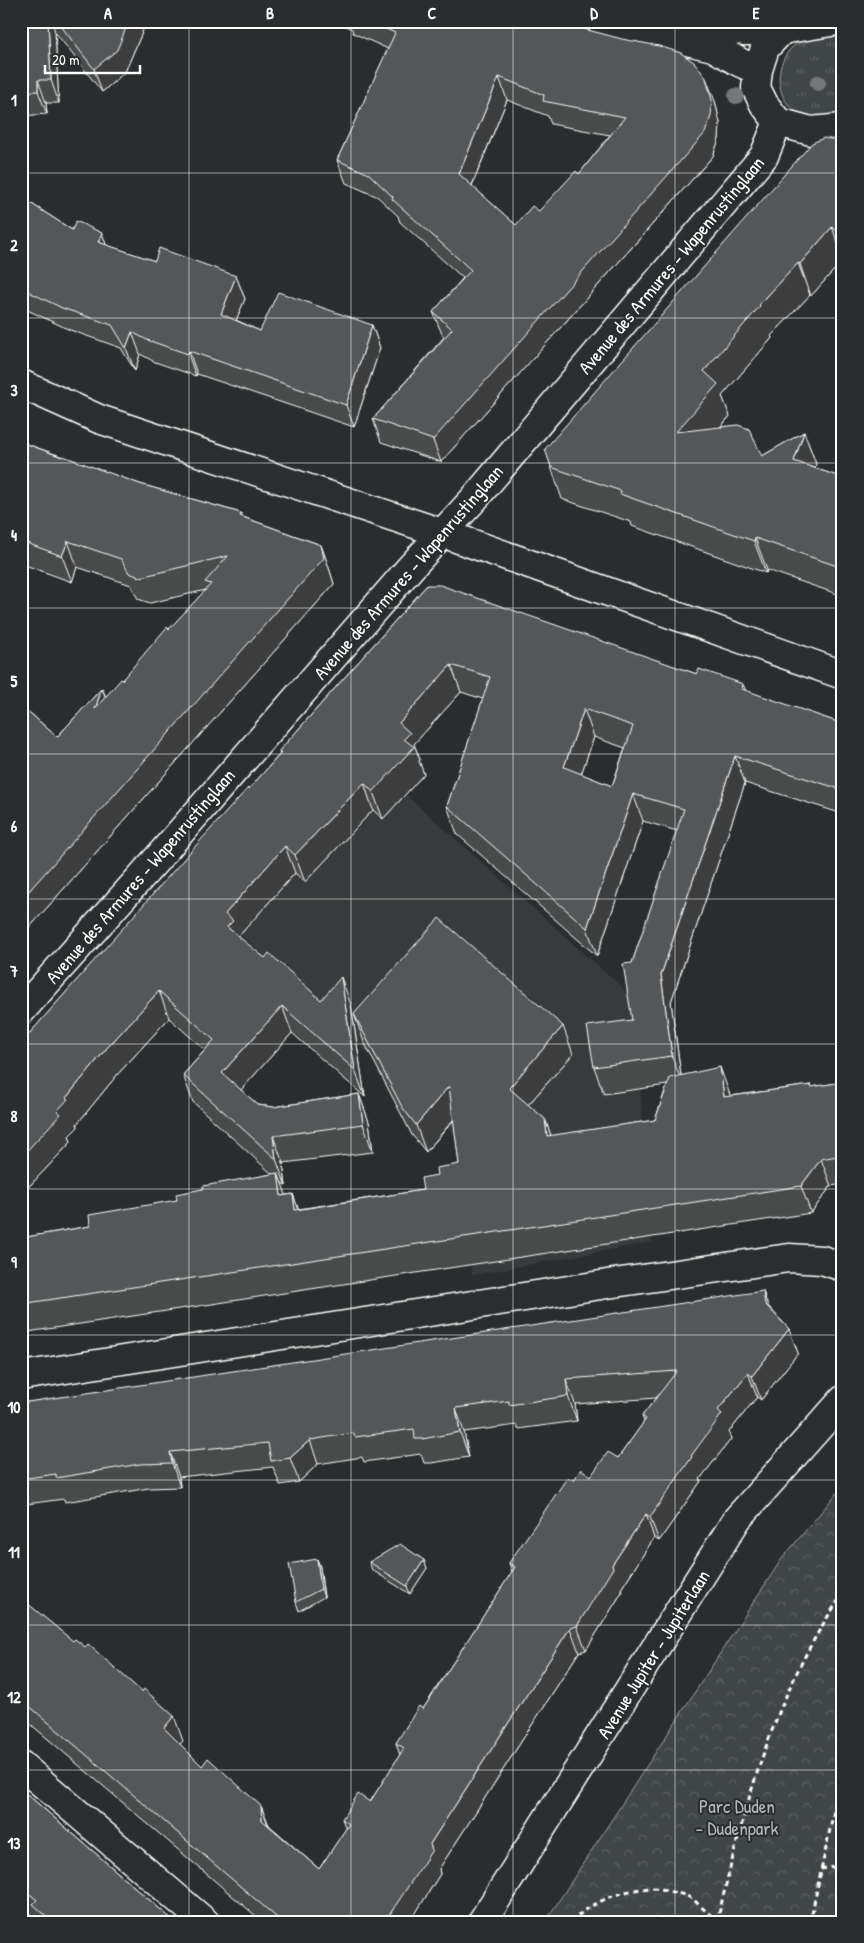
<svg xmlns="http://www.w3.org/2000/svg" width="864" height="1943" font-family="'Patrick Hand',sans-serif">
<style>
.built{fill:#373a3b}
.grass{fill:url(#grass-tufts);stroke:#a0a2a2}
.park{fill:url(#park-crowns);stroke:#a0a2a2}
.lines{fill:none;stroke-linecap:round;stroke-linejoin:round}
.minor-casing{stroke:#fff;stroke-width:31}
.tertiary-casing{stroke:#fff;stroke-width:31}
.path{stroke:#fff;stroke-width:3;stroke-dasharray:5 4;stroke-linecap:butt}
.minor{stroke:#2a2d2e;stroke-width:28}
.tertiary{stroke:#2a2d2e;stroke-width:28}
.tree{fill:#757778}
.wall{fill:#494b4c;stroke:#fff;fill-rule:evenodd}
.shaded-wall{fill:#3c3d3e;stroke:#fff}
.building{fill:#555758;stroke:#fff;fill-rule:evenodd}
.grid{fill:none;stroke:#fff;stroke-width:1;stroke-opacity:0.55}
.labels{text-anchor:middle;stroke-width:4;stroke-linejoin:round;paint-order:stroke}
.street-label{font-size:19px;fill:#fff;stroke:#2a2d2e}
.park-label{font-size:19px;fill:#b3b4b5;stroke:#2a2d2e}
.neatline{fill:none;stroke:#fff;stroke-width:2}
.grid-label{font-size:16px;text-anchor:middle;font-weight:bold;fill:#fff}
</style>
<defs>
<pattern id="grass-tufts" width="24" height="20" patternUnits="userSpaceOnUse" patternTransform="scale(1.25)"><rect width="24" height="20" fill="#414445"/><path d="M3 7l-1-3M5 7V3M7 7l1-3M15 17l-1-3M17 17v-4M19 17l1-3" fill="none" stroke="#5e6061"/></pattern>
<pattern id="park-crowns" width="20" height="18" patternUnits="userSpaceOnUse" patternTransform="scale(1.25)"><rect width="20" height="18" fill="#414445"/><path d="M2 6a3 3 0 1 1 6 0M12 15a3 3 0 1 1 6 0" fill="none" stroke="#5e6061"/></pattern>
</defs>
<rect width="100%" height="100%" fill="#2a2d2e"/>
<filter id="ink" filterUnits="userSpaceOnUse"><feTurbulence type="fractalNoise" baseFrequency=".02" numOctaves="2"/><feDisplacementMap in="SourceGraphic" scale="10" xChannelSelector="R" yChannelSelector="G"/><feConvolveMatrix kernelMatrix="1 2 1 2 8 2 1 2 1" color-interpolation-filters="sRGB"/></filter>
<g filter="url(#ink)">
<!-- built -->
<path class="built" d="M289,759L361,826L396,786L633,997L652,1242L472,1275L459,1139L185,882Z"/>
<!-- grass -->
<path class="grass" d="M843,34V113C833,114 818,119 809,117C770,108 770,53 805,39C815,34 831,35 843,34Z"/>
<!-- park -->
<path class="park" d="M843,1486V1922H545L781,1560Z"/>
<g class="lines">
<defs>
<path id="minor" d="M601,21L713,47L741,63L758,70
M696,21L744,31L782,30
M837,21L782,30L765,48L758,70L756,88L764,104L778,122L811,131L843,128
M21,384L99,419L442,533L843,675
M21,1011L157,859L411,567L474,499L764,156L778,122
M21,1765L205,1922
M482,1922L737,1519L843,1400"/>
<path id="tertiary" d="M21,1376L607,1284L789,1258L822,1260L843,1267"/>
</defs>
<!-- minor casing -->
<use href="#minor" class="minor-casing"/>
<!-- tertiary casing -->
<use href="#tertiary" class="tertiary-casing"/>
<!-- path -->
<path class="path" d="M821,1869L843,1866
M571,1922C592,1901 624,1889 653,1888C659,1888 666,1890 672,1892C683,1894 691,1896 699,1905C705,1911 711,1913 714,1922
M717,1922C744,1808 774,1691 843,1594
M810,1922L835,1806L843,1783"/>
<!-- minor -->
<use href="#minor" class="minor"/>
<!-- tertiary -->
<use href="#tertiary" class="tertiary"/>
</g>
<!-- trees -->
<g class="tree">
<circle cx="818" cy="83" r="8"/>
<circle cx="736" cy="96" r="8"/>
</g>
<!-- wall -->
<path class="wall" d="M21,21H147L125,72L102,92L55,32L59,103H46L47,114L21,116Z
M171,21H185L183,26Z
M335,21H549L715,101L720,123L719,139L713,156L707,163L441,462L381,442L373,419L444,337L442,334L433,312L463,278L400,222L398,216L378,197L346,183L337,160L388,49L353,33L352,29ZM507,100L548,116L551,124L610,135L579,174L539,211L516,225L472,186Z
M843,141V260L811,296L810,295L771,336L772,338L722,396L730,416L721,427L762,456L804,432L816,464L814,468L843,478V596L767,570L766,573L632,526L631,522L562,499L551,467Z
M21,197L72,230L102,233L106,245L155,261L236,276L245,299L236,320L260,331L372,325L380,348L354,427L197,374L196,376L155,362L140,354L135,371L121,348L70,330L21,307Z
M21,442L140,484L241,513L243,517L321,545L330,571L334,584L21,937V705L57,737L102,688L106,697L122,680L206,590L150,603L138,599L131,585L77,567L72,582L25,565L21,556Z
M427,585L697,674L743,684L746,691L843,724V814L745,783L671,1002L681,1075L730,1095V1096L811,1085L812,1087L843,1082V1184L831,1186L811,1213L21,1333V1238L90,1226L177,1200L203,1189L272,1174L193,1102L183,1075L205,1050L169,1018L117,1075L77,1124L78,1127L69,1136L71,1142L21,1195V1043L249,789L280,754L279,751ZM461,692L483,699L447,806L457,834L597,956L643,821L677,831L632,963V1020L594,1067L604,1094L667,1085L655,1120L551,1136L545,1119L528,1105L573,1054L354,1014L364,1042L412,1135L426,1152L454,1120L459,1164L437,1175L423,1190L298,1209L293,1194L286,1195L281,1182L286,1186L283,1163L373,1152L369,1122L359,1094L273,1107L258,1105L241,1090L292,1033L365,1097L351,1005L321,1000L265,958L238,937L295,873L305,882L373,810L383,819L424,774L419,761L420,760L414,744ZM594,737L625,748L612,786L581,774Z
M769,1307L789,1329L798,1353L761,1400L757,1397L729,1432L731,1439L700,1479L701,1481L659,1541L654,1538L621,1589L622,1592L586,1650L579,1652L439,1869L440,1874L410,1922H263L21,1716V1598L183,1741L180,1744L202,1766L261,1806L269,1825L319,1869L346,1829L342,1819L370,1802L400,1755L396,1743L423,1709L512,1572L509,1563L574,1480L591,1476L618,1458L644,1422L642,1416L656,1398L575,1404L577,1421L518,1429L517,1425L464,1432L469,1457L431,1463H424L421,1454L364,1462L362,1457L318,1464L299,1482L280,1485L273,1467L179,1477L180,1487L149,1488L65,1502L64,1499L26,1504L21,1518V1403Z
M317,1559L320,1567L324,1597L299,1611L296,1602Z
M369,1562L427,1568L410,1594L372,1570Z
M21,1789L175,1922H39L21,1906Z"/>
<!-- shaded-wall -->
<path class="shaded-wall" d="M48,21H52L55,32L59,103L51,80Z
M129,21H147L125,72L102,92L94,69Z
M181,21H185L183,26Z
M499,77L507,100L467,197L459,174Z
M706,78L715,101L720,123L719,139L713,156L441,462L433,440Z
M38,80L46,103L47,114L38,91Z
M832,227L843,258V260L811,296L800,264Z
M102,233L110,256L98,242Z
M798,263L810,295L771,336L772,338L722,396L730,416L687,464L676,432L704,371L759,305Z
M236,276L245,299L229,337L221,314Z
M372,325L380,348L354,427L346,405Z
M132,332L140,354L135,371L126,348Z
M189,351L197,374L196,376L188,354Z
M804,432L816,464L805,493L794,461Z
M755,538L767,570L766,573L754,541Z
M68,541L77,567L72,582L62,556Z
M321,545L330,571L334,584L21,937V900Z
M451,665L461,692L414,744L420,760L419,761L424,774L383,819L373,792L399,723Z
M102,688L112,714L95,709Z
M584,709L594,737L574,795L564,767Z
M735,756L745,783L671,1002L682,1083L672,1056L661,975Z
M364,783L373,810L305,882L295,855Z
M633,794L643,821L597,956L587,928Z
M285,846L295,873L238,937L227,927L225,914Z
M341,977L351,1005L365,1097L355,1070Z
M159,991L169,1018L117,1075L77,1124L78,1127L69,1136L71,1142L21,1195V1157L57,1111L66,1098L107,1048Z
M282,1006L292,1033L232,1100L222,1073Z
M563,1026L573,1054L519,1115L509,1088Z
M720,1067L730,1095L734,1125L724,1097Z
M449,1086L459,1113L426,1152L416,1125Z
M359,1094L369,1122L373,1152L363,1124Z
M545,1119L555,1147L547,1136Z
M273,1136L283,1163L286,1186L276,1159Z
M821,1159L831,1186L811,1213L801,1186Z
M278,1173L288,1200L281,1196Z
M293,1194L303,1222L295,1210Z
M763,1291L771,1315L765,1304Z
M789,1329L798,1353L761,1400L752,1376Z
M748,1373L757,1397L729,1432L731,1439L700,1479L701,1481L659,1541L650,1517L691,1456L718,1410Z
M566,1379L575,1404L577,1421L568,1396Z
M456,1408L464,1432L469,1457L460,1432Z
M310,1440L318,1464L299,1482L290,1458Z
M170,1452L179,1477L180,1487L172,1463Z
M21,1490L26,1504L21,1518Z
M646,1514L654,1538L621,1589L622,1592L586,1650L577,1626L612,1565Z
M317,1559L320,1567L324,1597L321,1589Z
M424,1560L427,1568L410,1594L407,1586Z
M570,1628L579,1652L439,1869L440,1874L410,1922H393L390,1914L430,1844Z
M174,1716L183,1741L172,1753L164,1728Z
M261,1806L270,1830L262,1820Z
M383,1916L385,1922H379Z"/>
<!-- building -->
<path class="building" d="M21,21H48L51,80H38V91L21,92Z
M57,21H129L117,50L94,69Z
M369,21H549L567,29L569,25L622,39L659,46L681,53L695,63L706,78L712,100L711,116L705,133L699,140L433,440L373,419L452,329L433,312L471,270L392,199L393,197L369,174L337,160L395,33ZM499,77L544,95L543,101L625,117L579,174L576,171L539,211L532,206L516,225L459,174Z
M824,138L843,141V237L832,227L800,264L798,263L759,305L760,306L704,371L718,384L676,432L738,425L749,429L762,456L804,432L794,461L843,478V568L755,538L754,541L620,494L621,491L551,467L545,449L812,143Z
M21,197L72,230L76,221L102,233L98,242L155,261L159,248L236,276L221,314L260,331L278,292L372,325L346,405L189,351L188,354L147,340L132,332L126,348L112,325L62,308L21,288Z
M21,442L62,457L63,456L140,484L241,513L240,516L321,545L324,558L21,900V705L57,737L102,688L95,709L121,679L122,680L167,627L169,629L211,584L205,582L228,556L140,577L129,573L121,559L68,541L62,556L21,541Z
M427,585H440L697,674L699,669L743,684L742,689L843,724V790L735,756L661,975L672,1056L594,1067L587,1026L632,1020L623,964L632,963L684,809L633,794L587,928L447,806L490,677L451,665L399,723L410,733L404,739L414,747L373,792L364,783L295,855L285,846L225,914L233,921L227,927L265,958L269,953L321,1000L341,977L355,1070L282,1006L222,1073L258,1105L273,1107L359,1094L363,1124L273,1136L276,1159L183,1075L214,1040L159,991L107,1048L66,1098L68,1099L57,1111L61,1114L21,1157V1043L199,842L248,788L249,789L281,753L279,751L288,741ZM584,709L633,726L612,786L564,767Z
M439,918L563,1026L509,1088L545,1119L547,1136L655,1120L670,1078L720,1067L724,1097L811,1085V1087L843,1082V1155L821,1159L801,1186L21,1304V1238L90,1226L89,1215L177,1200L176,1194L203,1189V1186L278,1173L281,1196L293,1194L295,1210L423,1190L421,1178L437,1175L436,1168L459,1164L449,1086L416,1125L402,1107L354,1014Z
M763,1291L765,1304L789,1329L752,1376L748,1373L718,1410L722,1414L691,1456L692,1457L650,1517L646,1514L612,1565L613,1568L577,1626L570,1628L430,1844L432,1850L390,1914L383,1916L379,1922H282L21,1699V1598L73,1641L75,1639L85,1647L88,1644L142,1692L144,1689L174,1716L164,1728L202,1766L208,1758L261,1806L262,1820L319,1869L349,1824L342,1819L358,1794L370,1802L404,1748L396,1743L419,1706L423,1709L515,1567L509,1563L567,1478L574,1480L581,1469L591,1476L608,1452L618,1458L646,1419L642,1416L677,1371L566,1379L568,1396L509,1405V1401L456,1408L460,1432L422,1439H415L414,1429L355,1437L354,1433L310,1440L290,1458L271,1461L268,1443L170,1452L172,1463L140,1464L56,1478V1474L21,1479V1403Z
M400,1544L424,1560L407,1586L369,1562Z
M317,1559L321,1589L296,1602L289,1564Z
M21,1789L175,1922H59L57,1920L56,1922H53L33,1904L37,1900L21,1887Z"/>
</g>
<!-- grid -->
<path class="grid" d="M189,21V1922M351,21V1922M513,21V1922M675,21V1922M21,173H843M21,318H843M21,463H843M21,608H843M21,754H843M21,899H843M21,1044H843M21,1189H843M21,1335H843M21,1480H843M21,1625H843M21,1770H843"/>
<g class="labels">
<!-- street labels -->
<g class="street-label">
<text transform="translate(671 265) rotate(-50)" y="7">Avenue des Armures - Wapenrustinglaan</text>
<text transform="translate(408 572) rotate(-49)" y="7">Avenue des Armures - Wapenrustinglaan</text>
<text transform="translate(140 876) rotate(-49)" y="7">Avenue des Armures - Wapenrustinglaan</text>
<text transform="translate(653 1654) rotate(-58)" y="7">Avenue Jupiter - Jupiterlaan</text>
</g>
<!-- park labels -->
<g class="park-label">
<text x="737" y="1813">Parc Duden<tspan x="737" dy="22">- Dudenpark</tspan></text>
</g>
</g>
<!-- margin -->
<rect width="864" height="1943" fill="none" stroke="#2a2d2e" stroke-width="55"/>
<!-- scale -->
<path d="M45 65v8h95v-8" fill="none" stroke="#ffffff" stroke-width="2.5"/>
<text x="52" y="65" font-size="15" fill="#ffffff" stroke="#2a2d2e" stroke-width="4" paint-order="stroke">20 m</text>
<rect x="28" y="28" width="808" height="1888" class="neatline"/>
<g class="grid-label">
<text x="108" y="19">A</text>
<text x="270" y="19">B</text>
<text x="432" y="19">C</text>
<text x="594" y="19">D</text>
<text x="756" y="19">E</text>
<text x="14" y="106">1</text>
<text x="14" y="251">2</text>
<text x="14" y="396">3</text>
<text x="14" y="541">4</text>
<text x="14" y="687">5</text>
<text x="14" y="832">6</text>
<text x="14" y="977">7</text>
<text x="14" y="1122">8</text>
<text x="14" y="1268">9</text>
<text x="14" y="1413">10</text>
<text x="14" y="1558">11</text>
<text x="14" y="1703">12</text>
<text x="14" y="1849">13</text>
</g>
</svg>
